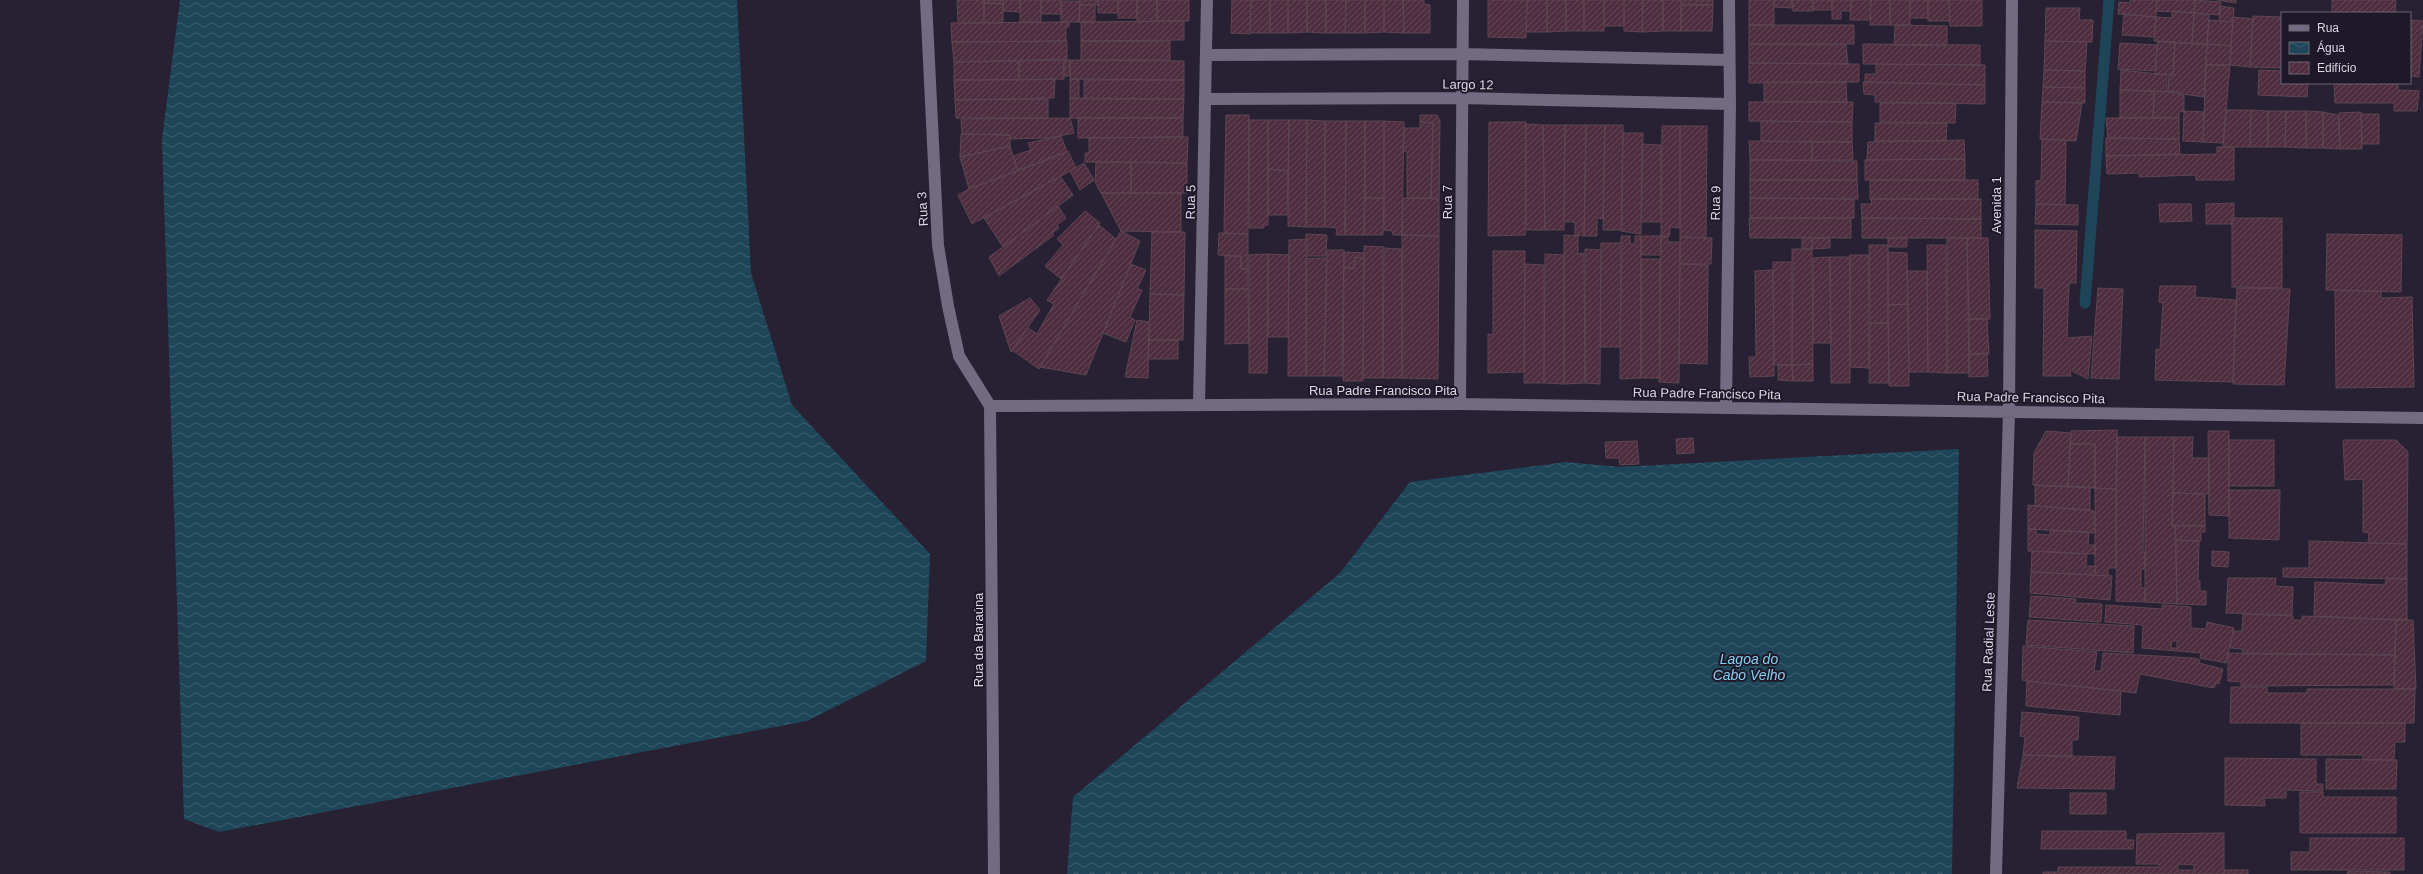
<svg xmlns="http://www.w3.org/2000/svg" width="2423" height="874" font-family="Helvetica,sans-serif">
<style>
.water{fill:url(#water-waves)}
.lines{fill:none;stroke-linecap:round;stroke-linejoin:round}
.stream{stroke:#1e4658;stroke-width:11}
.building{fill:url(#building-hatch);stroke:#5c4651;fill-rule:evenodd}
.street{stroke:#736b81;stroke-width:12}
.labels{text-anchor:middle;stroke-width:4;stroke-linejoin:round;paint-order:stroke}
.street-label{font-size:13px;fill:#dbd7e3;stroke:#1f1829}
.water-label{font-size:14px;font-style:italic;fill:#88ceef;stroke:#1f1829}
</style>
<defs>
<pattern id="water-waves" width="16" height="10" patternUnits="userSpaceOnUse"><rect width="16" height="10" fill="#1e4658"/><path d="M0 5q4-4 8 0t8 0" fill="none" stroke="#3e6070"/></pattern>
<pattern id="building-hatch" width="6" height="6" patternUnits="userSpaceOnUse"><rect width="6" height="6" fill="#4e2d3f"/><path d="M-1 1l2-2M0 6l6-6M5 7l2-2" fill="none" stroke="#674b5b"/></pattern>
</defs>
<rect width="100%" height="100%" fill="#282133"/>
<!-- water -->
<path class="water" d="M180,0H737L751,273L792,405L930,554L926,661L807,721L219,832L184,819L162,139Z
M1959,449L1952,874H1067L1073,797L1340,573L1410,482L1566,462L1620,467Z"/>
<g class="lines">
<!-- stream -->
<path class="stream" d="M2085,303L2109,0"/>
</g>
<!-- building -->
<path class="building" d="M957,0H984V23H958Z
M984,0H1003V4L984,3Z
M1003,0H1020V12L1003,11Z
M1020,0H1041V22H1020Z
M1041,0H1061V14H1041Z
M1098,0V5H1080V0Z
M1098,0H1118V13H1098Z
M1118,0H1137V18H1118Z
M1137,0H1157V21L1137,22Z
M1157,0H1189V21H1157Z
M1232,0H1251L1250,34L1231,33Z
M1251,0H1270V33H1250Z
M1270,0H1288V33H1270Z
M1288,0H1307V32L1288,33Z
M1307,0H1326V33L1307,32Z
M1326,0H1346L1345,33H1326Z
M1346,0H1365V33H1345Z
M1365,0H1384V32L1365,33Z
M1384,0H1403L1404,33L1384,32Z
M1403,0H1424V4L1430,5V33H1404Z
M1488,0H1527L1526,38L1488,37Z
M1527,0H1547V32H1526Z
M1547,0H1566V31L1547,32Z
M1566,0H1584V31H1566Z
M1584,0H1604V31H1584Z
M1604,0H1624V26H1604Z
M1624,0H1643L1642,32L1624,31Z
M1643,0H1663V31L1642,32Z
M1663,0H1681V31H1663Z
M1681,0H1713V5H1681Z
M1749,0H1774V25H1749Z
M1774,0H1792V8L1774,7Z
M1792,0H1813V11H1793Z
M1813,0H1832V10H1813Z
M1832,0H1851V11H1841V19H1832Z
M1851,0H1871L1870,20H1850Z
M1871,0H1890V25H1870Z
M1890,0H1910V25H1890Z
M1910,0H1928V18H1910Z
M1928,0H1949L1950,21H1928Z
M1949,0H1982V26H1950Z
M2130,0H2157L2156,17L2118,14L2119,2L2130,3Z
M2157,0H2195L2194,13L2156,11Z
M2195,0L2221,2L2220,15L2194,13Z
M2217,0H2236V3Z
M2332,0H2396L2395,13H2332Z
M1061,1H1080L1079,22H1061Z
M984,3L1003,4V23H984Z
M1080,5H1095V22H1079Z
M1681,5H1713L1712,31H1681Z
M2220,6L2234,8L2233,22L2219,21Z
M2046,8H2080L2079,20H2093L2092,42L2045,41Z
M2172,11L2194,13L2192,44L2154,41L2156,17L2172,18Z
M2194,13L2209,15L2207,44H2192Z
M2124,14L2156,17L2154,37L2122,35Z
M2253,16L2282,17V68L2250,67Z
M2233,17L2253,19L2250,67L2230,65Z
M2209,20L2233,22L2231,46L2207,44Z
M2410,20L2423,21L2419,77L2410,76Z
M1184,21V40L1081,41V22Z
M1061,22H1069V27H1066V41L952,42L951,23Z
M1749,25H1854V44H1749Z
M1895,25L1947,26V46L1894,45Z
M1067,41V59L954,62L952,42Z
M1081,41H1170V60H1081Z
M2045,41L2087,42L2085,71L2044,70Z
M2158,41L2175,42L2173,75L2155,74Z
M2175,42L2207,44L2204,97L2168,92L2169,75H2173Z
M2120,43L2157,45L2155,71L2118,69Z
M1749,44L1846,45L1848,64L1749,63Z
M1863,44L1980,45V65L1863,64Z
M2207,44L2231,46L2230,65H2206Z
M1064,60V79L1019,80V61Z
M1064,60H1070V76H1063Z
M1070,60L1184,61V80L1070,79Z
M1019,61V80H954V62Z
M1749,63L1859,64V82L1749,83Z
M1876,64L1985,65V85L1865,82V74H1876Z
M2206,65H2230L2223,143L2203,142Z
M2044,70L2085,71V88L2043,87Z
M2121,70L2167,75V92L2120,90Z
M2259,70L2282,71V83H2308L2307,97L2258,95Z
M1055,79L1054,98L955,100L954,80Z
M1070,79H1079V99L1070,98Z
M1084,80H1184V99H1084Z
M1764,82H1846L1847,102H1764Z
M1863,82L1985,85V104L1875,102V95L1864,94Z
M2334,83H2398V90L2419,91L2417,111H2394V103H2335Z
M2043,87L2085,88V103L2042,102Z
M2120,90L2154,91L2153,118H2120Z
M2154,91L2179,92L2180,95H2184V111L2179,112V118H2153Z
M1070,98L1184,99L1183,118H1070Z
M1048,99V118H956L955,100Z
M1749,102H1853L1852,122L1749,121Z
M2042,102L2082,103L2076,141L2040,139Z
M1880,103H1956L1955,123L1880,122Z
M2226,110H2251L2250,147H2223Z
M2251,110L2268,111V147H2250Z
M2184,111L2204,112L2203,142L2183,141Z
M2268,111H2286L2285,147H2268Z
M2286,111H2306V148L2285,147Z
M2306,111L2323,112V148H2306Z
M2323,112L2338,115L2340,149L2323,148Z
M2361,112L2362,149H2340L2339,113Z
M2361,114H2379V144H2362Z
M1226,115H1249L1248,234L1224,233Z
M1420,115H1437L1440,121L1439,199L1431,198L1433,123L1420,122Z
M1070,118L1074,133L1049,138L1010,139V135L962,134L961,119Z
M1078,118H1183V137L1078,138Z
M2106,118H2179V139L2108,138Z
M1249,120H1268V225H1264V228H1249Z
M1268,120H1289L1288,171L1268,169Z
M1289,120H1307L1306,227L1288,226Z
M1307,120L1325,121V227H1306Z
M1325,121H1346L1345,235H1336L1337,228L1325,227Z
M1346,121H1365L1364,235H1345Z
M1365,121H1384V198H1365Z
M1384,121L1404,122L1402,235H1393L1392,231L1384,230Z
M1761,121L1852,122V142L1761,141Z
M1420,122L1433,123L1431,198H1407V152L1403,151L1404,128H1420Z
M1489,122H1526L1525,235L1488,236Z
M1875,123H1947L1946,141H1875Z
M1526,124L1543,125L1545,230H1526Z
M1543,125H1565L1564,230H1545Z
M1565,125H1586L1584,236L1575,235V222H1564Z
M1586,125H1605L1603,219L1597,218V236H1584Z
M1605,125H1623L1622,230H1603Z
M1662,126H1680V228L1670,227L1669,237L1661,236Z
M1680,126H1707L1706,238L1680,237Z
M1623,133H1643L1641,234L1621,231Z
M961,134L1010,135V146L960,157Z
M1061,136L1067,152L1018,171L1013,156L1031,150L1028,143Z
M1183,137H1188L1187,163L1085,162V153H1089V138Z
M2106,138L2179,139L2180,154L2106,156Z
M2042,139L2066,140L2065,205L2036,204V181L2041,180Z
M1964,140L1965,159L1867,160L1868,142Z
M1749,141L1812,142V160H1750Z
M1812,142H1852L1853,160H1812Z
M1642,144L1661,145V222H1641Z
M1010,146L1018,171L969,189L960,157Z
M2217,147H2234V180H2196V175L2139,177V173L2107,174L2106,156L2217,154Z
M1068,151L1076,168L972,224L958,195L969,189Z
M1965,159V180H1865V160Z
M1750,160L1857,161V180H1750Z
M1096,162H1131V193H1101L1095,182Z
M1131,162L1187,163V193H1131Z
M1084,163L1094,180L1080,190L1070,171Z
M1268,169L1288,171L1287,215H1268Z
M1060,176L1073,195L1003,247L984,218Z
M1750,180H1857L1858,199L1750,198Z
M1870,180H1978V199H1870Z
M1101,193H1181V232L1121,231Z
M1365,198H1384L1383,235H1364Z
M1403,198L1439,199V236L1402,235Z
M1750,198L1854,199V218H1750Z
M1871,199H1981V219L1862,218L1861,204H1872Z
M2234,203V217L2232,218V224H2206V204Z
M2036,204L2078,205V225L2035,224Z
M2159,204H2191L2192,221L2160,222Z
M1058,206L1066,218L1057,225L1059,228L1052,233L1054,235L999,276L989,257Z
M1085,211L1100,223L1061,279L1045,266L1063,245L1057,239Z
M1749,218H1851V238H1750Z
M1862,218L1981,219V238H1862Z
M2232,218H2282V288L2232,287Z
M1099,225L1116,239L1039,369L1012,350L1028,328L1037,334L1054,304L1047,300Z
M2035,230L2077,231L2076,283H2069L2067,338L2092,336L2088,379L2070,370L2071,376H2043L2044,288H2035Z
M1121,231L1140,241L1086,375L1040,367Z
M1152,232H1185L1184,295L1150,294Z
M1219,233L1248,234V269H1241V256L1218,255Z
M1306,234L1327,235L1326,256H1306Z
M2327,234L2402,235L2401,292L2326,290Z
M1402,235L1439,236L1438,379L1402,378Z
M1564,235L1578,236V254L1584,253L1585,383L1564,384Z
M1621,236H1630V244H1635V236H1641V378L1620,379Z
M1641,236H1661V255H1641Z
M1661,236H1667L1668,242H1680L1679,383L1659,382Z
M1680,237L1712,238L1711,264H1680Z
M1802,238H1813L1812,249H1802Z
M1813,238H1830V248L1812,249Z
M1888,238H1907V247H1888Z
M1947,238H1967L1969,373H1947Z
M1967,238H1988L1990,319H1969Z
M1307,239L1306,376H1288L1289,240Z
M1601,243H1622L1620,347H1600Z
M1869,245H1888V323H1870Z
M1927,245H1946L1947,373L1928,372Z
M1364,246L1384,247L1383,378H1363Z
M1383,248L1402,249V378H1383Z
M1585,249L1601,250L1600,384L1585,383Z
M1792,249H1812L1813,364L1792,365Z
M1327,250H1344L1342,376H1324Z
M1493,251H1525L1524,372L1488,373V334L1493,335Z
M1344,252L1364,253V258L1355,257L1354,268H1344Z
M1888,252L1907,253L1908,304L1888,305Z
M1268,254L1289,255L1288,337H1268Z
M1268,254L1267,373H1249V255Z
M1545,254L1564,255V384L1544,383Z
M1850,255H1869V368L1850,367Z
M1225,256H1241V269H1248V289H1225Z
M1355,257L1364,258L1363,381H1343L1344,268H1354Z
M1830,257L1831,343H1813V258Z
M1830,257H1850V383H1831Z
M1320,258H1327L1324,376H1306V259Z
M1641,259H1660V378H1641Z
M1773,262H1793L1792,365H1774Z
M1131,264L1146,270L1137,289L1142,290L1130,317L1135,320L1126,342L1103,333Z
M1525,264L1544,265V383H1524Z
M1680,264L1708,265L1707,364L1679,363Z
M1773,270L1774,376L1750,377L1749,357H1756L1755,271Z
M1907,271H1927L1928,372H1909Z
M2160,286H2196L2195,297L2236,300L2233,382L2155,380L2156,349L2160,350L2163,303L2159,302Z
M2098,288L2123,289L2119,379L2091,378Z
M2237,288L2290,289L2284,385L2233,384Z
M1225,289H1248L1249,343L1225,344Z
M2335,290L2381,291V298L2412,297L2414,387L2336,388Z
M1150,294L1184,295L1183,340H1149Z
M1030,298L1040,310L1011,352L999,316Z
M1908,304L1909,386H1889L1888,305Z
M1969,319H1987L1989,354H1969Z
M1137,320L1149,322L1148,378L1125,377Z
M1870,323H1888L1889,383H1869Z
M1149,340H1178V359H1148Z
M1987,353L1988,376L1969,377V354Z
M1813,364V381H1793L1792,365Z
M1778,365H1792L1793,381L1778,380Z
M2117,430L2116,489L2095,488V444H2070L2071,431Z
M2046,431L2071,433L2068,487L2033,485L2034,453Z
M2208,431H2229V516L2209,515Z
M2117,437H2145L2143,552H2145V569H2141V588H2145V602L2116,601Z
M2145,437H2174L2172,526L2175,525L2177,604L2145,602Z
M2174,437H2193L2192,458H2209V494L2173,493Z
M1693,438L1694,453L1677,454L1676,439Z
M2229,440H2274V486H2229Z
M2343,440H2396L2408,452L2407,544L2368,543L2369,533L2363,532V479L2345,480Z
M1637,441L1639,464L1620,465L1619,458H1606L1605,442Z
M2070,444H2095V488L2068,487Z
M2035,485L2090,487V510L2035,506Z
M2095,488L2116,489V568H2108V576L2095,575Z
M2229,490H2280L2279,540L2229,538Z
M2173,493L2205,494V526H2172Z
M2028,505L2094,511L2095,533L2028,529Z
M2175,525L2205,526V532H2201V541L2176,540Z
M2028,529H2036V534L2050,535V530L2089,532L2088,545H2095V554L2028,551Z
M2176,540L2199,541L2198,581H2200V591H2206V605L2177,604Z
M2309,541L2407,544V579L2283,577V568H2309Z
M2032,551L2087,554L2086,566H2096L2095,575L2031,572Z
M2212,551L2229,552L2228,567L2212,566Z
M2031,572L2112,576L2110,600L2030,593Z
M2228,578H2276L2275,586L2293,587L2292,615L2226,613Z
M2386,578L2407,579V620L2314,616L2315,582L2385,585Z
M2031,596L2076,599L2075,603L2102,604L2101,622L2029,617Z
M2106,605L2162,609V605L2191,607V628L2206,629L2207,622L2234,628L2226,663L2200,658L2201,653L2142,648L2143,625L2105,622ZM2172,641H2177V648H2171Z
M2243,614L2293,616V620H2302V616L2396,620L2395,655L2243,654L2242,649L2230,648L2233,631H2242Z
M2028,620L2134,626L2133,653L2026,645Z
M2396,620H2413L2416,689H2394Z
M2023,646L2097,652L2094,671H2101L2103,653L2193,658L2200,660L2199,663L2223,669L2219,684L2216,683L2214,688L2140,674L2136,693L2027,681L2022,680Z
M2228,653L2395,655L2394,685L2241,686V682L2228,681Z
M2027,681L2121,691L2120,715L2026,706Z
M2231,687H2267V693H2307V689H2415L2414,723H2230Z
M2022,712L2079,717L2078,740H2072V757L2023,755L2025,737L2020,736Z
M2301,723H2405V742H2395L2394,760H2363V755H2301Z
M2023,755L2115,757L2114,789L2017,788Z
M2225,758L2316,759V784H2323V791L2286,790V798H2264L2265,806L2225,805Z
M2326,759L2397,760L2396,789H2326Z
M2300,792H2323V797H2396V833H2300Z
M2070,793H2106V814H2070Z
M2042,831H2126V840H2134L2133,849H2041Z
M2224,833V874H2043V872H2058V867H2159V864H2136L2137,834ZM2178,864L2194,865V870H2178Z
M2310,838H2404V870H2291V852H2310Z
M2225,870H2248V874H2224Z
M2348,871L2390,872V874H2347Z"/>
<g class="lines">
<!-- street -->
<path class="street" d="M926,0L938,245L948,306L959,356L990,406
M1207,55L1462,54L1728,60
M1206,99L1461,98L1730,104
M1460,404L1463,0
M1199,405L1207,0
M990,406L1460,404L2423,418
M990,406L994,874
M1726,407L1730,104L1729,0
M1996,874L2009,411L2012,0"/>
</g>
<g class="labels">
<!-- street labels -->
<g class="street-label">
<text transform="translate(1468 84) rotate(1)" y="5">Largo 12</text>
<text transform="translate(1190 202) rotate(-89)" y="5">Rua 5</text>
<text transform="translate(1447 202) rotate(-90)" y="5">Rua 7</text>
<text transform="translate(1715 203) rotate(-89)" y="5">Rua 9</text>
<text transform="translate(1996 205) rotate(-90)" y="5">Avenida 1</text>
<text transform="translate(922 209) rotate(-93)" y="5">Rua 3</text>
<text x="1383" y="395">Rua Padre Francisco Pita</text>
<text transform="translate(1707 393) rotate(1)" y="5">Rua Padre Francisco Pita</text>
<text transform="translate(2031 397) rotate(1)" y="5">Rua Padre Francisco Pita</text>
<text transform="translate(978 640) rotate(-90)" y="5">Rua da Baraúna</text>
<text transform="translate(1988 642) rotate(-88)" y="5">Rua Radial Leste</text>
</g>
<!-- water labels -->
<g class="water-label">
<text x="1749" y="664">Lagoa do<tspan x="1749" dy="16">Cabo Velho</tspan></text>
</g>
</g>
<!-- legend -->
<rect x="2281" y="12" width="130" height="72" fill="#1f1829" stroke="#6a6473"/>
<rect x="2289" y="25" width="20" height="6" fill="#736b81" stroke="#6a6473"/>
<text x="2317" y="32" font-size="12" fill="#dbd7e3">Rua</text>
<rect x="2289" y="42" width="20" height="12" fill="url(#water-waves)" stroke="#6a6473"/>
<text x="2317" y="52" font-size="12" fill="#dbd7e3">Água</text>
<rect x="2289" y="62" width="20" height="12" fill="url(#building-hatch)" stroke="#6a6473"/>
<text x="2317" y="72" font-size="12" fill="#dbd7e3">Edifício</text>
</svg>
